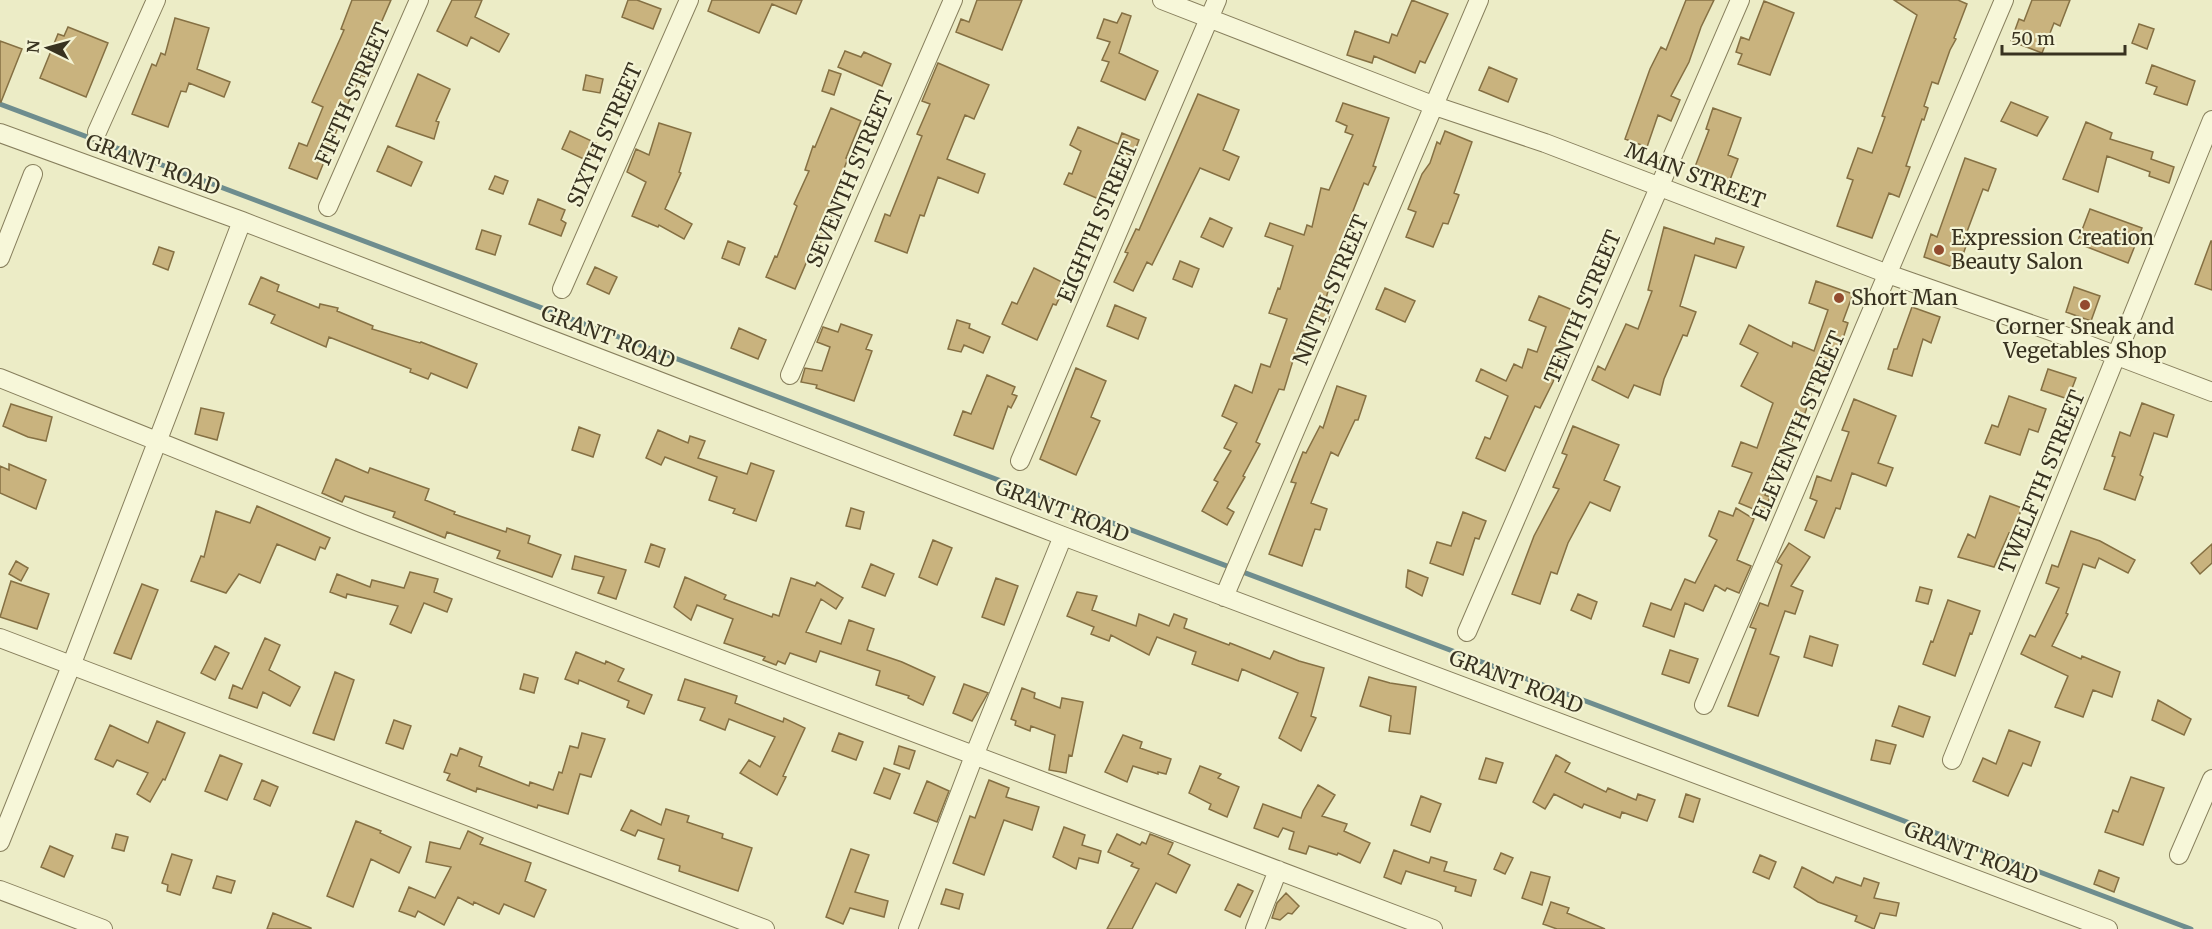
<svg xmlns="http://www.w3.org/2000/svg" width="2212" height="929" font-family="Merriweather,serif">
<style>
.lines{fill:none;stroke-linecap:round;stroke-linejoin:round}
.stream{stroke:#6e8d8e;stroke-width:5}
.building{fill:#c9b37e;stroke:#857043;stroke-width:1.5}
.street-casing{stroke:#877f5d;stroke-width:20}
.street{stroke:#f7f7d9;stroke-width:18}
.poi-dot{fill:#934b2f;stroke:#f4f4d5;stroke-width:2}
.labels{text-anchor:middle;stroke-width:4.5;stroke-linejoin:round;paint-order:stroke}
.street-label{font-size:21px;fill:#383220;stroke:#f4f4d5}
.poi-label{font-size:21px;fill:#383220;stroke:#f4f4d5;text-anchor:start}
</style>
<rect width="100%" height="100%" fill="#ececc6"/>
<g class="lines">
<!-- stream -->
<path class="stream" d="M0,104L2191,929"/>
</g>
<!-- building -->
<path class="building" d="M352,0H391L368,53L376,57L369,78L361,75L345,110L339,108L333,122L339,125L317,179L289,168L299,143L307,146L323,107L312,102L344,30L341,29Z
M452,0H482L475,17L509,34L499,52L471,37L467,46L437,31Z
M628,0H637L661,9L653,29L622,17Z
M712,0H802L796,14L772,4L759,33L708,11Z
M977,0H1022L1002,50L956,32L961,19L969,22Z
M1412,0L1448,14L1425,63L1420,61L1415,73L1374,56L1372,63L1347,55L1355,31L1389,43L1392,34L1397,36Z
M1686,0H1714L1701,27L1689,62L1671,96L1680,100L1671,121L1658,115L1647,147L1625,139L1650,69L1661,47L1666,50Z
M1894,0H1958L1967,4L1954,38L1956,39L1950,50L1938,84L1932,82L1924,106L1928,108L1924,120L1922,119L1906,166L1910,167L1899,197L1889,193L1872,238L1837,226L1853,180L1847,178L1858,148L1872,153L1885,117L1882,116L1917,15Z
M2032,0H2070L2060,26L2054,23L2042,53L2011,41L2019,19L2024,21Z
M1764,1L1794,13L1770,75L1738,64L1742,54L1736,52L1741,37L1749,40Z
M1122,13L1131,16L1119,53L1158,71L1145,100L1101,81L1109,62L1102,60L1110,42L1097,38L1104,19L1117,23Z
M175,18L209,28L197,69L230,82L224,97L189,83L186,92L181,91L168,127L132,114L152,64L156,66L161,53L165,55Z
M2139,24L2154,29L2147,49L2132,43Z
M68,27L108,43L86,97L40,78L58,34L64,36Z
M0,41L22,49L1,102H0Z
M845,51L861,57L864,52L891,64L882,86L838,67Z
M938,63L989,85L974,119L965,115L947,159L985,174L978,193L938,177L924,216L920,215L907,253L875,241L885,214L890,216L922,136L917,134L930,104L922,101Z
M2152,65L2195,81L2187,105L2154,94L2157,87L2146,83Z
M1489,67L1517,79L1508,102L1479,90Z
M829,70L841,74L834,95L822,91Z
M418,74L450,89L436,121L439,122L434,139L396,126Z
M586,75L603,79L600,93L583,90Z
M1198,94L1239,110L1223,150L1239,157L1229,180L1200,168L1152,265L1147,262L1133,291L1114,282L1128,253L1125,252L1136,229L1139,230Z
M2011,102L2048,117L2037,136L2001,121Z
M1343,103L1389,118L1373,166L1376,167L1368,185L1364,183L1344,234L1325,302L1333,304L1328,321L1315,318L1301,357L1295,354L1284,390L1279,389L1256,442L1260,444L1243,476L1245,477L1227,508L1234,512L1227,525L1202,511L1218,482L1214,480L1231,451L1224,448L1237,423L1222,416L1235,385L1252,393L1261,364L1270,367L1287,319L1269,313L1278,288L1280,289L1293,246L1265,236L1270,223L1304,235L1307,225L1312,227L1321,188L1329,190L1353,135L1345,132L1347,126L1336,121Z
M831,108L861,121L846,158H848L835,193L840,195L812,263L807,261L795,289L766,277L775,256L777,257L797,206L794,204L809,171L805,170L813,146L815,147Z
M1713,108L1741,118L1728,155L1738,159L1728,185L1693,172L1709,130L1706,129Z
M2086,122L2112,133L2110,139L2153,152L2151,159L2174,167L2169,183L2149,176L2150,172L2107,156L2098,192L2063,179Z
M659,123L691,133L679,172L681,173L665,209L692,224L684,239L659,225L658,227L632,216L646,182L627,172L636,149L649,155Z
M1078,127L1118,144L1122,133L1139,140L1133,156L1120,151L1101,200L1064,184L1069,173L1072,174L1081,151L1070,145Z
M570,131L596,143L588,161L562,149Z
M1445,131L1472,142L1454,193L1459,195L1448,224L1443,223L1433,247L1406,237L1416,212L1408,209L1422,174L1430,163L1437,142L1440,144Z
M388,146L422,162L411,186L377,171Z
M1965,158L1996,169L1988,191L1983,189L1962,245L1966,246L1958,269L1924,257L1931,234L1937,237Z
M495,176L508,181L503,194L489,189Z
M538,199L565,210L561,220L566,223L561,236L529,224Z
M2090,209L2142,228L2128,263L2077,243Z
M1210,218L1232,228L1223,247L1201,237Z
M1664,227L1714,244L1716,238L1744,247L1736,268L1695,255L1680,306L1696,312L1687,336L1683,335L1664,379L1660,395L1634,385L1628,398L1592,380L1598,366L1605,370L1626,324L1638,329L1652,291L1648,290Z
M482,230L501,236L495,255L476,249Z
M728,241L745,248L739,265L722,258Z
M2211,241H2212V290L2195,284Z
M159,247L174,252L168,270L153,264Z
M1180,261L1199,269L1192,287L1173,279Z
M595,267L617,277L609,294L587,284Z
M1034,268L1066,284L1056,305L1053,304L1037,340L1002,324L1012,302L1017,304Z
M261,277L279,285L277,291L319,308L320,304L338,308L337,311L373,326L372,329L420,343L421,342L477,364L467,388L431,373L428,379L410,372L411,369L329,337L326,347L271,323L275,315L249,304Z
M1816,281L1853,294L1843,321L1848,323L1837,357L1825,380L1817,378L1803,419L1800,418L1791,444L1786,442L1765,495L1770,497L1763,513L1739,503L1752,473L1732,466L1741,442L1757,448L1773,403L1741,386L1758,353L1740,344L1749,325L1792,347L1793,342L1814,351L1828,310L1809,303Z
M2074,287L2100,296L2091,321L2066,312Z
M1385,288L1415,301L1405,322L1376,309Z
M1539,296L1575,311L1558,353L1561,355L1553,382L1540,408L1535,406L1505,471L1476,458L1485,437L1490,439L1508,396L1476,381L1481,369L1506,381L1514,364L1522,368L1528,349L1537,352L1546,327L1529,320Z
M1115,305L1146,318L1138,339L1107,326Z
M1912,307L1940,317L1931,343L1923,339L1912,376L1888,369L1894,349H1897Z
M957,320L970,324L969,328L990,337L983,353L964,345L961,352L948,349Z
M841,324L872,335L866,349L872,351L854,401L816,388L817,385L801,382L805,368L822,371L830,347L817,342L823,327L838,332Z
M739,328L766,340L758,359L731,348Z
M1076,368L1106,381L1091,417L1100,421L1076,475L1040,459Z
M2048,369L2076,378L2068,399L2041,390Z
M987,375L1015,387L1012,394L1017,396L1011,408L1008,406L993,449L954,435L963,411L971,414Z
M1337,386L1366,396L1358,420H1355L1338,456L1331,452L1311,503L1327,509L1320,530L1315,529L1302,566L1269,554L1296,483L1291,482L1303,452L1306,453L1320,426L1323,428Z
M2009,396L2046,409L2038,432L2029,429L2020,455L1985,443L1992,425L1998,427Z
M1854,399L1896,416L1878,463L1893,468L1886,486L1852,473L1840,509L1836,508L1824,538L1805,530L1817,501L1810,498L1817,476L1831,481L1849,432L1842,430Z
M2142,403L2174,415L2167,437L2154,433L2140,475L2143,477L2135,500L2104,489L2115,457L2112,456L2120,432L2130,436Z
M11,404L52,417L46,441L28,437L3,426Z
M201,408L224,413L217,440L195,434Z
M1573,426L1619,445L1604,480L1620,487L1610,511L1590,502L1568,543L1557,574L1551,572L1540,604L1512,594L1534,536L1559,489L1553,487L1567,455L1562,453Z
M579,427L600,435L593,457L572,450Z
M658,430L688,443L690,436L705,441L698,458L747,474L751,463L774,471L756,521L733,513L735,509L709,500L717,477L665,457L661,465L646,458Z
M336,459L368,473L370,468L429,489L425,500L455,512L454,514L506,532L507,528L530,536L528,543L561,555L552,577L497,558L500,551L447,532L445,538L393,517L395,512L345,496L342,502L322,493Z
M9,464L46,480L36,509L0,493V466L9,470Z
M1990,496L2022,508L2012,534L2009,533L1994,567L1958,557L1968,534L1975,538Z
M257,506L330,538L325,549L320,547L315,560L277,544L260,583L239,574L226,593L191,581L201,556L204,557L216,511L250,523Z
M851,508L864,512L860,529L846,526Z
M1736,508L1754,519L1737,560L1751,566L1739,593L1727,588L1725,591L1715,585L1703,611L1685,603L1674,637L1643,626L1651,603L1671,610L1685,579L1695,583L1717,540L1709,536L1719,511L1733,516Z
M1463,512L1486,521L1479,539L1475,538L1463,575L1430,563L1437,542L1451,546Z
M2071,531L2100,541L2135,560L2128,573L2099,558L2095,568L2083,564L2066,613L2068,614L2052,646L2081,659L2082,656L2120,672L2112,697L2093,690L2083,717L2055,707L2068,676L2021,654L2030,635L2035,637L2059,588L2046,583L2052,565L2058,567Z
M933,540L952,548L937,585L919,577Z
M1789,543L1810,557L1791,586L1803,591L1795,614L1785,611L1770,654L1779,657L1758,716L1728,706L1756,629L1750,627L1760,603L1768,606L1782,565L1777,562Z
M651,544L665,549L659,567L645,562Z
M2212,544V563L2200,574L2191,563Z
M575,556L626,570L616,599L598,593L604,577L572,569Z
M16,561L28,568L21,581L9,574Z
M871,564L894,574L885,596L862,587Z
M1408,570L1428,578L1422,596L1406,587Z
M410,572L438,579L434,592L452,599L447,612L424,603L411,633L390,624L398,606L347,594L346,598L330,592L337,574L370,587L372,580L404,588Z
M685,577L726,595L724,599L772,617L773,614L779,616L791,578L815,586L817,582L843,598L836,609L821,599L806,632L841,644L849,620L874,629L867,650L902,662L935,677L923,705L908,698L909,696L876,685L880,671L820,651L816,662L790,653L785,664L778,661L776,665L763,660L765,657L724,643L733,619L697,605L691,620L674,607Z
M996,578L1018,586L1004,625L982,617Z
M11,581L49,594L37,629L0,617Z
M142,584L158,590L131,659L114,653Z
M1920,587L1932,590L1928,604L1916,601Z
M1077,592L1097,596L1092,610L1136,626L1139,614L1169,626L1174,614L1187,619L1184,628L1229,645L1230,643L1270,659L1274,651L1299,661L1324,668L1311,716L1316,718L1301,751L1279,738L1298,693L1242,669L1238,681L1192,664L1196,652L1157,637L1149,655L1111,635L1109,641L1091,634L1094,627L1067,616Z
M1578,594L1597,602L1591,619L1571,610Z
M1948,600L1980,611L1972,634L1970,633L1955,676L1923,664L1931,641L1933,642Z
M1810,636L1838,645L1832,666L1804,657Z
M265,638L280,645L269,670L300,687L290,706L263,692L257,708L229,698L233,685L242,689Z
M215,646L229,653L215,680L201,673Z
M1670,650L1698,659L1689,683L1662,674Z
M576,652L605,664L606,661L624,669L618,681L652,695L644,714L627,707L629,701L579,680L578,684L565,679Z
M335,672L354,680L334,740L313,733Z
M524,674L538,678L534,693L520,689Z
M1369,677L1390,683L1416,687L1410,734L1389,731L1391,716L1360,706Z
M685,679L737,696L735,703L783,722L784,718L805,728L783,776L786,777L777,795L740,773L749,760L760,767L775,737L729,719L725,730L700,720L705,708L678,700Z
M964,684L988,693L972,721L953,713Z
M1022,688L1035,693L1034,698L1060,708L1062,698L1083,702L1072,756L1069,755L1066,773L1049,770L1055,735L1031,726L1030,731L1015,725L1016,721L1011,719Z
M2158,700L2191,719L2184,735L2152,720Z
M1899,706L1930,717L1923,737L1892,726Z
M394,720L411,726L403,749L386,743Z
M157,721L185,733L165,780L163,779L150,802L137,794L148,773L117,760L113,767L95,759L110,725L148,743Z
M2009,730L2040,742L2031,766L2023,763L2008,796L1973,781L1983,758L1996,764Z
M582,733L605,739L591,777L580,774L568,814L538,805L537,808L477,788L476,792L447,780L450,774L444,772L451,754L457,756L460,748L482,757L479,766L529,786L530,782L553,790L559,772L562,773L570,746L578,748Z
M839,733L863,742L856,760L832,751Z
M1123,735L1142,742L1140,748L1171,759L1166,774L1158,772V774L1133,766L1127,782L1105,772Z
M1876,740L1896,745L1890,764L1871,760Z
M899,746L915,751L909,769L894,764Z
M220,755L242,764L227,800L205,791Z
M1556,755L1570,763L1565,772L1606,792L1608,788L1636,800L1638,794L1655,800L1647,821L1622,812L1620,818L1584,804L1582,808L1554,794L1545,809L1533,802Z
M1486,758L1503,763L1496,783L1479,779Z
M1200,766L1221,774L1218,778L1239,787L1227,817L1209,809L1211,804L1189,793Z
M884,768L900,774L890,799L874,793Z
M2131,777L2164,788L2143,845L2105,832L2113,810L2118,812Z
M262,780L278,787L270,806L254,799Z
M989,780L1009,788L1006,797L1039,807L1032,830L1004,820L984,875L953,863L970,816L975,818Z
M927,781L949,791L937,822L914,813Z
M1318,785L1335,795L1322,816L1347,824L1344,831L1370,843L1360,863L1338,853L1337,855L1309,846L1306,854L1289,849L1294,832L1283,828L1278,837L1254,828L1263,804L1301,818L1303,811Z
M1686,794L1700,799L1693,822L1679,817Z
M1421,796L1441,804L1430,832L1411,825Z
M666,809L689,816L687,822L723,834L722,838L752,848L738,891L679,871L680,866L658,859L664,839L638,830L635,836L621,830L631,810L661,825Z
M356,821L381,831L380,833L411,847L399,873L371,859L353,907L327,896Z
M1064,827L1085,835L1082,845L1101,851L1098,863L1079,858L1076,869L1053,857Z
M468,831L483,838L480,844L531,863L525,881L546,890L534,917L504,904L499,914L474,902L473,905L458,897L444,925L418,911L415,917L399,911L409,887L435,898L451,867L426,862L430,842L460,849Z
M116,834L128,837L124,851L112,848Z
M1117,834L1140,845L1142,842L1146,844L1150,834L1173,843L1168,854L1190,865L1176,893L1156,883L1132,929H1107L1139,869L1131,866L1133,863L1108,852Z
M50,846L73,856L64,877L41,867Z
M851,849L869,855L855,892L888,901L884,917L850,908L843,924L826,917Z
M1394,850L1429,863L1431,857L1447,862L1444,871L1476,880L1471,896L1455,891L1456,887L1406,871L1401,884L1384,877Z
M1501,853L1513,858L1505,874L1494,869Z
M172,854L192,860L180,895L167,891L168,885L162,883Z
M1760,855L1776,862L1769,879L1753,872Z
M1802,867L1833,883L1836,877L1861,886L1864,878L1879,883L1874,898L1899,903L1896,916L1880,913L1874,929L1855,921L1857,916L1818,902L1794,887Z
M2099,870L2119,878L2114,892L2094,884Z
M1531,872L1550,877L1542,905L1522,898Z
M217,876L235,881L231,893L213,888Z
M1238,884L1253,891L1240,917L1225,910Z
M946,889L963,894L959,909L941,904Z
M1286,893L1299,906L1292,914L1288,913L1280,920L1272,918L1277,903Z
M1551,902L1569,908L1567,913L1605,929H1557L1543,924Z
M273,913L311,928V929H267Z"/>
<g class="lines">
<defs>
<path id="street" d="M1162,0L1435,106L1545,143L1888,274L2062,335L2212,392
M97,132L156,0
M0,133L242,221L1063,536L2108,929
M328,207L419,0
M0,258L33,174
M562,289L689,0
M790,375L953,0
M0,378L361,523L1433,929
M1020,461L1217,0
M1224,597L1479,0
M1467,632L1740,0
M0,638L765,929
M1704,705L2004,0
M1952,760L2212,120
M0,842L71,666L242,221
M2179,855L2212,779
M0,890L103,929
M908,929L974,756L1063,536
M1255,929L1278,870"/>
</defs>
<!-- street casing -->
<use href="#street" class="street-casing"/>
<!-- street -->
<use href="#street" class="street"/>
</g>
<!-- markers -->
<g class="poi-dot">
<circle cx="1939" cy="250" r="6"/>
<circle cx="1839" cy="298" r="6"/>
<circle cx="2085" cy="305" r="6"/>
</g>
<g class="labels">
<!-- street labels -->
<g class="street-label">
<text transform="translate(353 94) rotate(-66)" y="7">FIFTH STREET</text>
<text transform="translate(605 135) rotate(-66)" y="7">SIXTH STREET</text>
<text transform="translate(153 165) rotate(20)" y="7">GRANT ROAD</text>
<text transform="translate(1695 176) rotate(21)" y="7">MAIN STREET</text>
<text transform="translate(850 179) rotate(-67)" y="7">SEVENTH STREET</text>
<text transform="translate(1098 222) rotate(-67)" y="7">EIGHTH STREET</text>
<text transform="translate(1331 290) rotate(-67)" y="7">NINTH STREET</text>
<text transform="translate(1583 307) rotate(-67)" y="7">TENTH STREET</text>
<text transform="translate(608 337) rotate(21)" y="7">GRANT ROAD</text>
<text transform="translate(1799 426) rotate(-67)" y="7">ELEVENTH STREET</text>
<text transform="translate(2042 482) rotate(-68)" y="7">TWELFTH STREET</text>
<text transform="translate(1062 511) rotate(21)" y="7">GRANT ROAD</text>
<text transform="translate(1516 682) rotate(21)" y="7">GRANT ROAD</text>
<text transform="translate(1971 853) rotate(21)" y="7">GRANT ROAD</text>
</g>
<!-- poi labels -->
<g class="poi-label">
<text x="1951" y="245">Expression Creation<tspan x="1951" dy="24">Beauty Salon</tspan></text>
<text x="1851" y="305">Short Man</text>
<text x="2085" y="334" text-anchor="middle">Corner Sneak and<tspan x="2085" dy="24">Vegetables Shop</tspan></text>
</g>
</g>
<!-- north arrow -->
<g transform="translate(48 48) rotate(275)" stroke="#f4f4d5" stroke-width="4.5" paint-order="stroke">
<path d="M0-4.5L10 22L0 15L-10 22Z" fill="#383220"/>
<text y="-9" font-size="16" font-weight="bold" text-anchor="middle" fill="#383220">N</text>
</g>
<!-- scale -->
<path d="M2002 45v9h123v-9" fill="none" stroke="#383220" stroke-width="3"/>
<text x="2011" y="45" font-size="18" fill="#383220" stroke="#f4f4d5" stroke-width="4.5" paint-order="stroke">50 m</text>
</svg>
